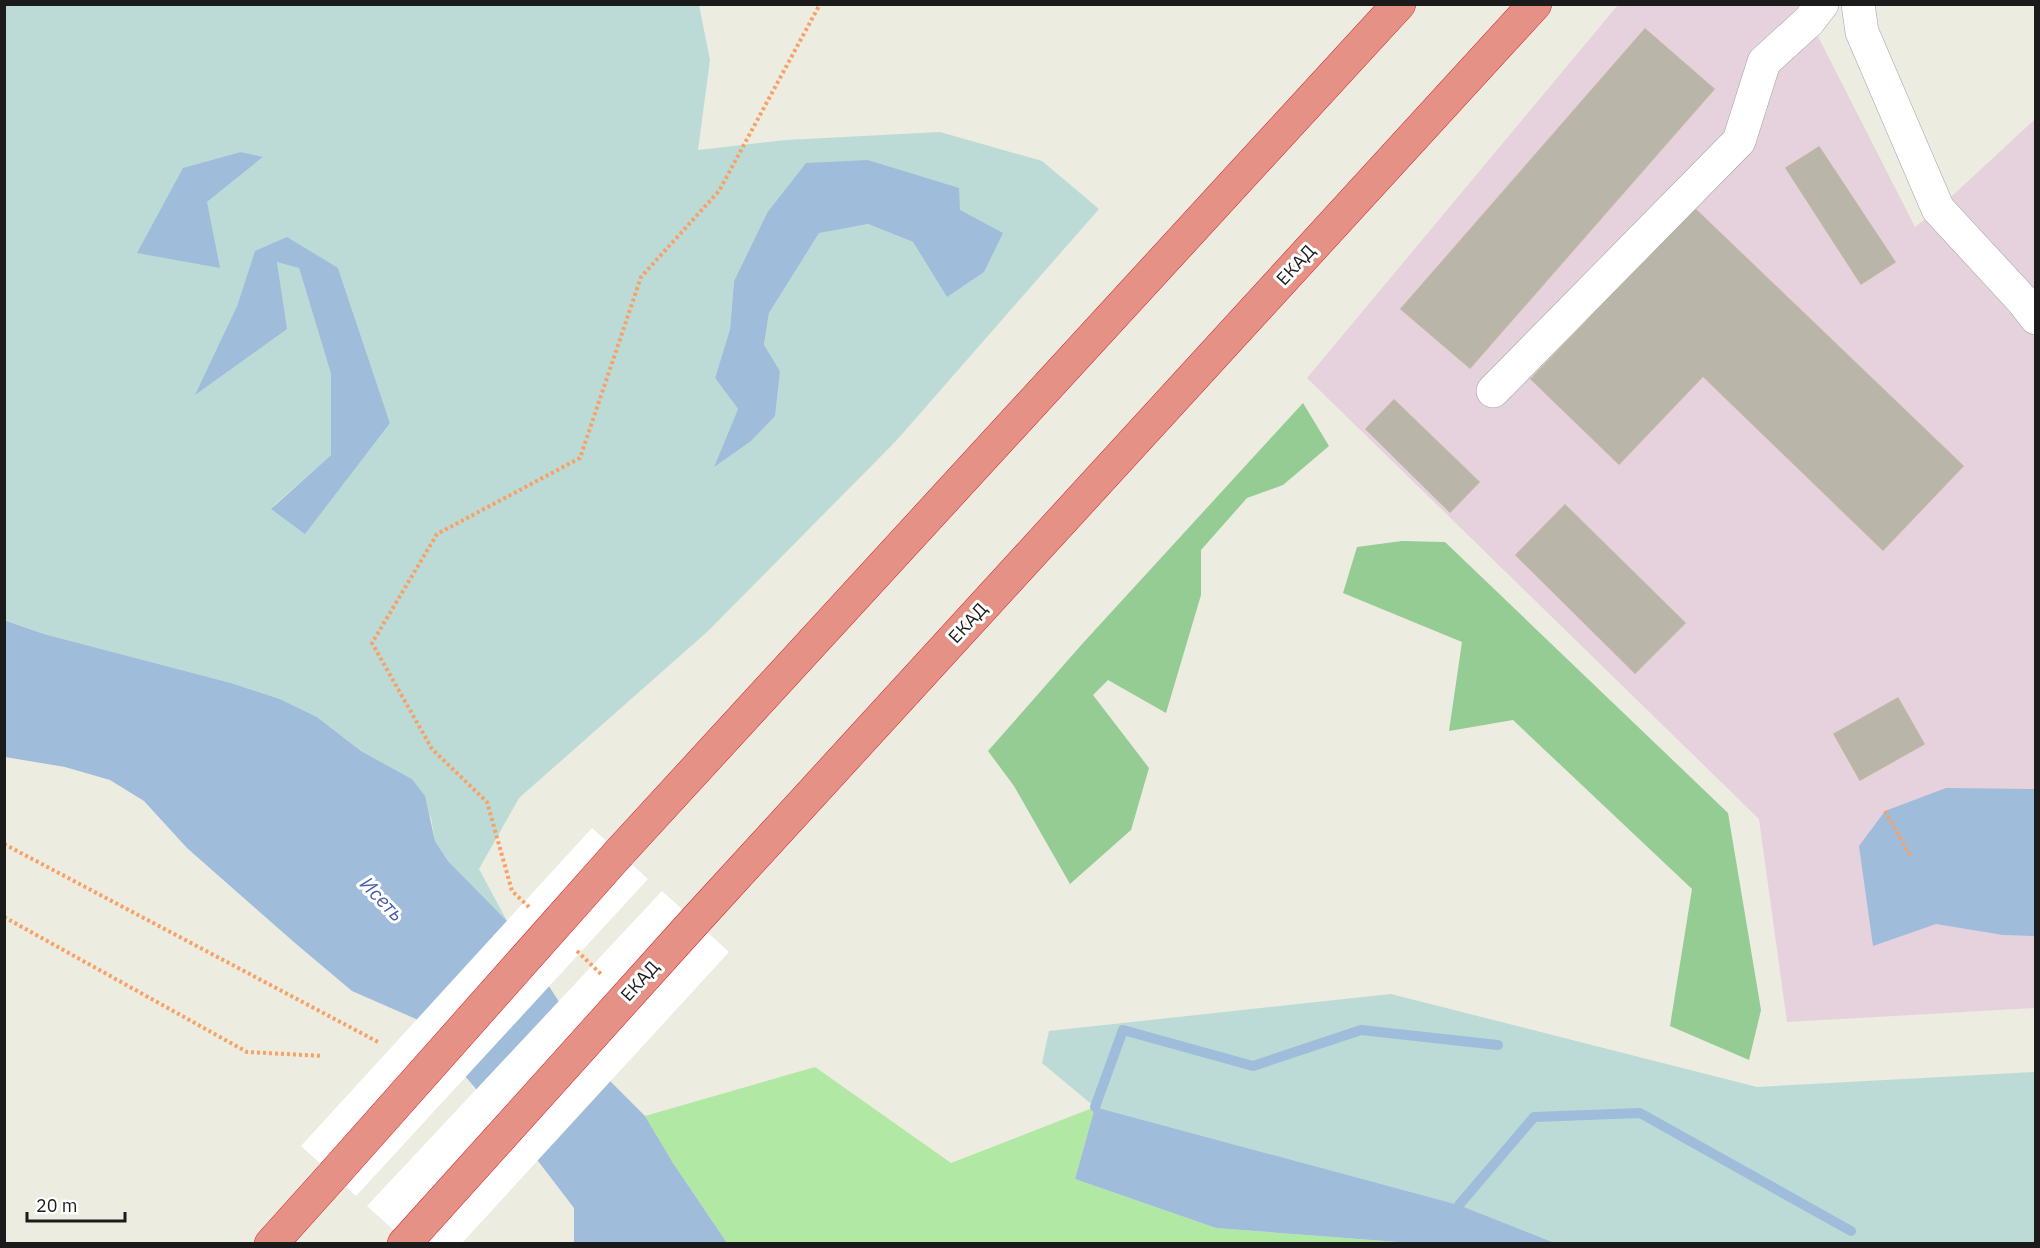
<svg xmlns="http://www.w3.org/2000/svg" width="2040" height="1248" font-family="'IBM Plex Sans',sans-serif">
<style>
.industrial{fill:#e6d2dc}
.grass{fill:#b1e8a4}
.forest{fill:#94cc94}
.wetland{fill:#bcdbd6;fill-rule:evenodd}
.water{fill:#9fbcdb}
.pier{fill:#fff}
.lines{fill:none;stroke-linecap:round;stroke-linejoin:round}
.stream{stroke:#9fbcdb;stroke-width:10}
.building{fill:#b9b5a9;stroke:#beb7a2;stroke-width:1.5}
.minor-casing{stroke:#a2a2a2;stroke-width:34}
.highway-casing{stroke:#d4232b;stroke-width:34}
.path{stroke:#f9a064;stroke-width:4;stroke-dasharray:3 3;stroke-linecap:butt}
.minor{stroke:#fff;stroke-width:33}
.highway{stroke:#e59186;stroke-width:33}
.highway-bridge-casing{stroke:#d4232b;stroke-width:34;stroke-linecap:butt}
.highway-bridge{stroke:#e59186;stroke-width:33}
.labels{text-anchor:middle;stroke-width:6;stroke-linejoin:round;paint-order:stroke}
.street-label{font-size:18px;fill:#1b1b1b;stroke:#fff}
.water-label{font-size:20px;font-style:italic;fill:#485ca9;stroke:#fff}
</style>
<rect width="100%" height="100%" fill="#ecece0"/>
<!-- industrial -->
<path class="industrial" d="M1618,5H1802L1915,227L1938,209L2035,119V1008L1787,1022L1759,819L1307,378Z"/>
<!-- grass -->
<path class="grass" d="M815,1067L951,1163L1095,1107L1075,1179L1216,1228L1411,1243H727L673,1163L645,1116Z"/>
<!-- forest -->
<path class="forest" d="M1303,403L1329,446L1283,485L1247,498L1201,550V595L1166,713L1108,680L1093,695L1149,768L1131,830L1070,884L1014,786L988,751L1083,643Z
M1402,541L1445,542L1728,813L1761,1010L1749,1060L1670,1026L1692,889L1513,720L1449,731L1462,642L1343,593L1357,547Z"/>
<!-- wetland -->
<path class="wetland" d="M4,5H699L710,60L698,150L786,140L940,132L1042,161L1099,209L896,441L707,632L519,798L479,869L507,921L448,861L435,841L431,818L412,779L361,751L317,717L280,699L231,683L44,634L5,620ZM241,152L262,158L207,202ZM868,160L959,189V210L947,296L913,242L868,224L819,232L769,313L764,346L780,371L715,465L738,409L715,378L730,329L734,281L767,213ZM255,252L338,268L390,423L271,508L331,455V374L299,268L277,261L286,329L196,394L237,306Z
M1391,994L1757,1087L2035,1072V1243H1555L1459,1205L1095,1107L1042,1063L1049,1031Z"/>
<!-- water -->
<path class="water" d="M241,152L263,157L207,202L220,268L137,253L183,168Z
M868,160L959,188L960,210L1003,233L984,272L947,297L913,242L868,224L819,233L769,313L764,345L780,371L775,416L751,441L714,467L738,409L715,378L730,329L734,281L767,213L806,163Z
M287,237L338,268L390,423L305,534L271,509L331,455V374L299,268L277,262L287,329L195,395L237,306L255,251Z
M4,620L44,634L231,683L280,699L317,717L361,751L412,779L425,796L435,841L448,861L507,921L610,1081L645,1116L673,1163L727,1243H574V1208L538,1161L416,1019L352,991L295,943L187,848L144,801L110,780L65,767L5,757Z
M1946,788L2035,789V936L2003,935L1936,924L1873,946L1859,846L1885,811Z
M1095,1107L1459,1205L1555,1243H1411L1216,1228L1075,1179Z"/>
<!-- pier -->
<path class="pier" d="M592,828L648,879L356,1196L301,1146Z
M662,891L729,952L462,1243H408L367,1206Z"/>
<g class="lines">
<!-- stream -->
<path class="stream" d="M1095,1107L1123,1030L1253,1066L1361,1030L1498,1045
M1459,1205L1534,1117L1640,1113L1851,1231"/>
</g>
<!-- building -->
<path class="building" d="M1645,29L1714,89L1470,368L1401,309Z
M1819,147L1895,262L1861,284L1786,168Z
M1695,209L1963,466L1883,550L1703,376L1619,464L1531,379Z
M1394,400L1479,482L1450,512L1366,429Z
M1565,505L1685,623L1635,673L1516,555Z
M1898,698L1924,744L1860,780L1834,734Z"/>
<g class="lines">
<defs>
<path id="minor" d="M1858,4L1862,32L1938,209L2023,301L2036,318
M1493,391L1739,141L1764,62L1809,21L1822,4"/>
<path id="highway" d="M619,853L1399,4
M271,1244L333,1175
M404,1244L695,921L1535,4"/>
</defs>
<!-- minor casing -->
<use href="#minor" class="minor-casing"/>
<!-- highway casing -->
<use href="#highway" class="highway-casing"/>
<!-- path -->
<path class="path" d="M1885,811L1910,855
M4,844L380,1043
M529,907L512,891L487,802L432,749L372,643L437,534L580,458L641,277L719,191L820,4
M4,917L247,1052L323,1056
M577,951L602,975"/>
<!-- minor -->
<use href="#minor" class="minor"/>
<!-- highway -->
<use href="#highway" class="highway"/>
<defs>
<path id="highway-bridge" d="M333,1175L619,853"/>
</defs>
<!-- highway-bridge casing -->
<use href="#highway-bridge" class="highway-bridge-casing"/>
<!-- highway-bridge -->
<use href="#highway-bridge" class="highway-bridge"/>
</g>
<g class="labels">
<!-- street labels -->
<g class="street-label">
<text transform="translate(1296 265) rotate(-47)" y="6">ЕКАД</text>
<text transform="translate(968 623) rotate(-47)" y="6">ЕКАД</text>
<text transform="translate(640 981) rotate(-48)" y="6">ЕКАД</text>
</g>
<!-- water labels -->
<g class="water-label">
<text transform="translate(382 899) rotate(46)" y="7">Исеть</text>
</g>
</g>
<!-- border -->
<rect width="2040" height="1248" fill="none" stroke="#1b1b1b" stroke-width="12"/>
<!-- scale -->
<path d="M27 1212v9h98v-9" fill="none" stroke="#1b1b1b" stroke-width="3"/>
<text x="36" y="1212" font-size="18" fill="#1b1b1b" stroke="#ffffff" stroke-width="4.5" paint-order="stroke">20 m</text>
</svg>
